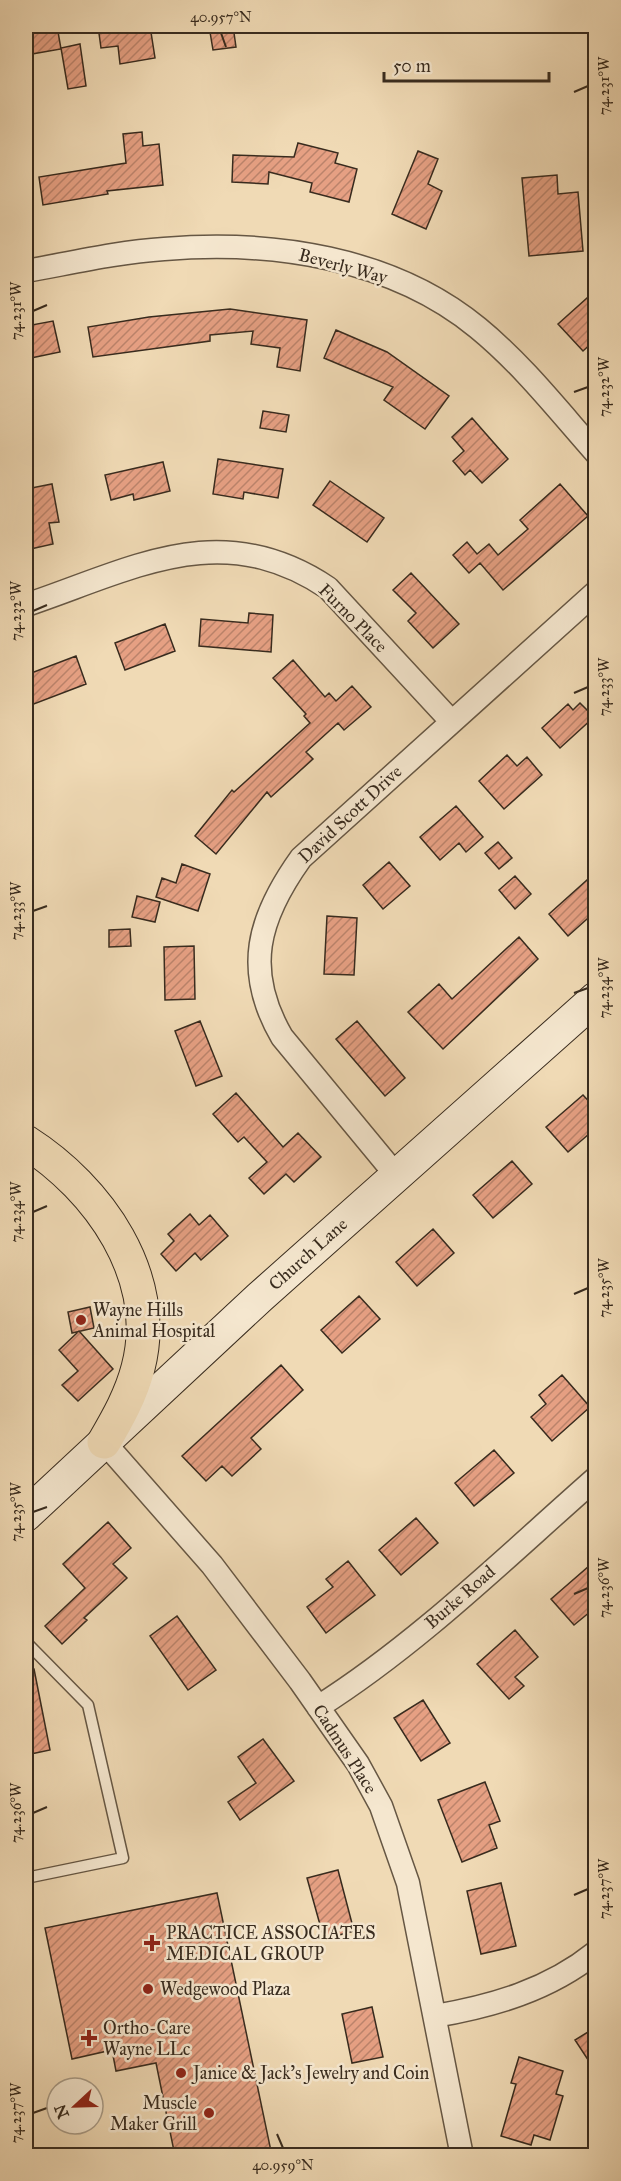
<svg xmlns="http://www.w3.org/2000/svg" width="621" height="2181" font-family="'IM FELL Great Primer',serif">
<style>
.building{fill:url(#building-hatch);stroke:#382b1e;stroke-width:1.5}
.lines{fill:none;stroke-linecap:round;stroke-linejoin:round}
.lane-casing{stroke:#665744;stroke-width:13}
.street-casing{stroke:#665744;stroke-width:25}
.secondary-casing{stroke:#382b1e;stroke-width:34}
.primary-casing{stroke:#382b1e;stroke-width:35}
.lane{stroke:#f5e7cf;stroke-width:10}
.street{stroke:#f5e7cf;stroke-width:22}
.secondary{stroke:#f5e7cf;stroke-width:32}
.primary{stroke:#f0dab5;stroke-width:33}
.ticks{fill:none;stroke:#382b1e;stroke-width:2}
.poi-dot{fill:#8f2418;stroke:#f5e7cf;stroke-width:2}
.labels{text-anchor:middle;stroke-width:5;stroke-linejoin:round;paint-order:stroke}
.street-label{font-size:18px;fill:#382b1e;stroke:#f5e7cf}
.poi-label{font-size:18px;fill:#382b1e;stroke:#f5e7cf;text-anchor:start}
.neatline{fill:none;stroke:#382b1e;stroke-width:2}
.ticks-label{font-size:15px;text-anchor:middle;fill:#382b1e}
</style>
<defs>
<pattern id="building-hatch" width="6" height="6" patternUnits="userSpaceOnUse" patternTransform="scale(1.5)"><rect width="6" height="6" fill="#e6a083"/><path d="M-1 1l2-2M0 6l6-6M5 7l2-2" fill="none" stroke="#bb836b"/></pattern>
</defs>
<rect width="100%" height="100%" fill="#f0dab5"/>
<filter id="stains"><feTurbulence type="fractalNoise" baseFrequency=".00333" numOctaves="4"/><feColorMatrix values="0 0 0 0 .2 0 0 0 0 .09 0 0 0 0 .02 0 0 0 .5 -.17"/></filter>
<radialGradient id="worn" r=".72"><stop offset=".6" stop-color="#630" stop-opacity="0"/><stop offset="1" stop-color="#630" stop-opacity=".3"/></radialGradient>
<!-- building -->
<path class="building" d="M26,26H57L61,49L26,55Z
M98,26H150L155,58L120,64L118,46L101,48Z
M209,26H233L236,47L213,50Z
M80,44L86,86L68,89L61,48Z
M142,132L143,146L159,144L163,185L107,191L108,194L43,205L39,177L126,163L123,134Z
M298,143L338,153L335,163L357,169L349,202L310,192L312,183L269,172L268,184L232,182L233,155L294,157Z
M418,151L438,159L428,184L442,191L426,229L392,214Z
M557,175L558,194L578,192L583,251L529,256L522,178Z
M596,290V339L583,351L558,324Z
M230,309L307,320L300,371L277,367L280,348L251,344L253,331L210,335V341L93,357L88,327L149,317Z
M53,321L60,352L26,359V326Z
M336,330L387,352L449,396L425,429L384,400L393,387L324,358Z
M263,411L289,415L286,432L260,428Z
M472,418L508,459L482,483L470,470L465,475L453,461L464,451L452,437Z
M218,459L283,469L278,498L244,492L243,499L213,494Z
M163,462L170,491L134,500L133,494L111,500L105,475Z
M330,481L384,518L367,542L313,505Z
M52,484L59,522L49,523L53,544L26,550V489Z
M560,484L588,516L503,590L480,563L469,573L453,555L467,542L477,554L489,544L498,555L528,529L520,520Z
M411,573L459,624L433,648L408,621L416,613L393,590Z
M249,613L273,615L271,652L199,646L201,619L248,623Z
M165,624L175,651L125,670L115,643Z
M76,656L86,684L26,707V675Z
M293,660L325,697L329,693L336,701L352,686L371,707L344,730L338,723L306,752L313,759L271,797L267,792L216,854L195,836L232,790L234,792L310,723L304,716L306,714L273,678Z
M580,703L594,717L560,748L542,728L568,704L573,710Z
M507,755L517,766L527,757L542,775L504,809L479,781Z
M456,806L483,837L466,852L459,843L440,860L420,837Z
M498,842L512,858L499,869L485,853Z
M389,862L410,886L383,909L363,885Z
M182,864L210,874L198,911L156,897L162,878L176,883Z
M596,872V911L568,936L549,914Z
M515,876L531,894L515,909L499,890Z
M137,896L160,902L155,922L132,917Z
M327,916L357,918L354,975L324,974Z
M130,929L131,946L109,947V930Z
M519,937L538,959L443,1049L408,1012L439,984L452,999Z
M194,946L195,999L165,1000L164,947Z
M200,1021L222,1076L196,1086L175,1031Z
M357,1021L405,1078L385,1096L336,1039Z
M236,1093L283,1147L298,1133L321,1157L294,1182L286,1174L264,1194L249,1178L267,1162L244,1137L238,1142L213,1114Z
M583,1095L596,1109V1128L568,1152L546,1127Z
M512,1161L532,1184L493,1218L473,1195Z
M190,1214L199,1225L210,1215L228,1236L201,1260L195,1253L176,1271L161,1254L174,1241L168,1234Z
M433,1229L454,1253L417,1286L396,1262Z
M359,1296L380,1319L342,1353L321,1330Z
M90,1307L94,1328L72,1333L68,1312Z
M79,1331L113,1369L78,1401L62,1385L78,1371L59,1350Z
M281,1365L303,1390L251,1438L261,1449L232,1476L222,1466L206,1481L182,1456Z
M562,1375L590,1407L552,1441L531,1417L546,1404L539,1395Z
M494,1450L514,1473L474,1506L455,1483Z
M416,1518L438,1543L401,1575L379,1550Z
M108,1522L131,1548L113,1564L127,1578L84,1618L87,1620L62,1644L45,1626L85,1588L63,1564Z
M596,1560V1607L574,1625L551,1599Z
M348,1561L375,1595L326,1633L307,1607L333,1587L326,1579Z
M177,1616L216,1670L188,1690L150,1636Z
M515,1630L538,1657L515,1677L524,1686L509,1699L477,1664Z
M34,1669L50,1750L26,1755V1670Z
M423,1700L450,1743L421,1761L394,1718Z
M263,1739L294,1781L240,1820L228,1802L256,1783L238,1757Z
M485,1782L500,1821L489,1825L497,1848L462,1862L438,1800Z
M338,1870L354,1931L324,1939L307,1878Z
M501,1883L516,1946L481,1954L467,1891Z
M217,1893L272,2156H175L156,2063L116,2071L112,2050L72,2059L45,1928Z
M372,2007L383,2057L352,2063L342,2014Z
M596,2027V2072L575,2040Z
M519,2057L563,2071L556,2094L563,2096L550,2140L534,2135L531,2145L501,2136L516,2084L511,2083Z"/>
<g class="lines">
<defs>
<path id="lane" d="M26,1642L88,1705L123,1858L26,1878"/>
<path id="street" d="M26,271C71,263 118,252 164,249C271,240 392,257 478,328C522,364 558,410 596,453
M26,605C133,569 221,516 328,588L451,721
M396,1175L282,1037C243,970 258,918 301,858L596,592
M104,1442L212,1565L300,1681L358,1764L381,1806L408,1883L462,2156
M318,1707C419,1643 506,1557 596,1478
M435,2016C493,2006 549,1990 596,1952"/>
<path id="secondary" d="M26,1515L260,1297L596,998"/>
<path id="primary" d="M26,1142C98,1188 162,1276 138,1368C131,1395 118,1418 104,1442"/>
</defs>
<!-- lane casing -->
<use href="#lane" class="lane-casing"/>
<!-- street casing -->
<use href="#street" class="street-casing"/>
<!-- secondary casing -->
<use href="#secondary" class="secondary-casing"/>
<!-- primary casing -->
<use href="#primary" class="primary-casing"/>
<!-- lane -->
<use href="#lane" class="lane"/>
<!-- street -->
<use href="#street" class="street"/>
<!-- secondary -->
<use href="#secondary" class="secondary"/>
<!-- primary -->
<use href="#primary" class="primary"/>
</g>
<!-- ticks -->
<path class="ticks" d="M221,33L226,47M574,92L588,86M33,311L47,305M574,392L588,387M33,611L47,605M574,693L588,687M33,911L47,906M574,993L588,988M33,1212L47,1206M574,1294L588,1288M33,1512L47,1507M574,1594L588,1588M33,1813L47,1807M574,1895L588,1889M33,2113L47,2108M277,2134L283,2148"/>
<!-- markers -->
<g class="poi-dot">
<circle cx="81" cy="1320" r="6"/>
<path d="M149 1934h6v6h6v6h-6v6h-6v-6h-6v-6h6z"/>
<circle cx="148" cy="1989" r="6"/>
<path d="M86 2029h6v6h6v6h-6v6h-6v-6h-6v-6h6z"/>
<circle cx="181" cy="2073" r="6"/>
<circle cx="209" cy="2113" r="6"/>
</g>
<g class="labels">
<!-- street labels -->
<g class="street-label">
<text transform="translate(343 266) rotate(15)" y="6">Beverly Way</text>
<text transform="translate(353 618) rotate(45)" y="6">Furno Place</text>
<text transform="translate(350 814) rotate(-43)" y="6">David Scott Drive</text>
<text transform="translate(308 1254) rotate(-42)" y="6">Church Lane</text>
<text transform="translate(460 1597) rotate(-41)" y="6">Burke Road</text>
<text transform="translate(345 1749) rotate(57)" y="6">Cadmus Place</text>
</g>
<!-- poi labels -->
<g class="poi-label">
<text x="93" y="1316">Wayne Hills<tspan x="93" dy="21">Animal Hospital</tspan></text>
<text x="166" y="1939">PRACTICE ASSOCIATES<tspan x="166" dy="21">MEDICAL GROUP</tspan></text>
<text x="160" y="1995">Wedgewood Plaza</text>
<text x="103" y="2034">Ortho-Care<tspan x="103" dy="21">Wayne LLc</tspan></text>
<text x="193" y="2079">Janice &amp; Jack's Jewelry and Coin</text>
<text x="197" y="2109" text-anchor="end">Muscle<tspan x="197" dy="21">Maker Grill</tspan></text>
</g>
</g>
<!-- margin -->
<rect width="621" height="2181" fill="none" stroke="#f0dab5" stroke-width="66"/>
<!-- north arrow -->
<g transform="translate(75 2106) rotate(248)"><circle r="28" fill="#f5e7cf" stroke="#a99c88" stroke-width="1.5"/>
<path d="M0-4.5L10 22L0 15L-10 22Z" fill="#8f2418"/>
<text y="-9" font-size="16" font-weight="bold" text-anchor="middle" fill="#382b1e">N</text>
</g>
<!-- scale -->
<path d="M384 72v9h165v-9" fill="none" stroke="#382b1e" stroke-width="3"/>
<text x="393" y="72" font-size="18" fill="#382b1e" stroke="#f5e7cf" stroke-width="4.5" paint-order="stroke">50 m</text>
<rect x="33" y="33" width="555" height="2115" class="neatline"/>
<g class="ticks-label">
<text x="221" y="22">40.957°N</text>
<text transform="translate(604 86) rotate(-90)" y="5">74.231°W</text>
<text transform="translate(16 311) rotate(-90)" y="5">74.231°W</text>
<text transform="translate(604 387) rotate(-90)" y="5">74.232°W</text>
<text transform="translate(16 611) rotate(-90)" y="5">74.232°W</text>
<text transform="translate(604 687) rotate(-90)" y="5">74.233°W</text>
<text transform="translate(16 911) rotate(-90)" y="5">74.233°W</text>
<text transform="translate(604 988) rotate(-90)" y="5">74.234°W</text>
<text transform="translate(16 1212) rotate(-90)" y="5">74.234°W</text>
<text transform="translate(604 1288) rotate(-90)" y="5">74.235°W</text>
<text transform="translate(16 1512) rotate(-90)" y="5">74.235°W</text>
<text transform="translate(604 1588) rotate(-90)" y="5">74.236°W</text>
<text transform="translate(16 1813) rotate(-90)" y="5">74.236°W</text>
<text transform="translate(604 1889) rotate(-90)" y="5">74.237°W</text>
<text transform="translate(16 2113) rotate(-90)" y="5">74.237°W</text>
<text x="283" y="2170">40.959°N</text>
</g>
<rect width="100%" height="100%" filter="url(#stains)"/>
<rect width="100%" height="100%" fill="url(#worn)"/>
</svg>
